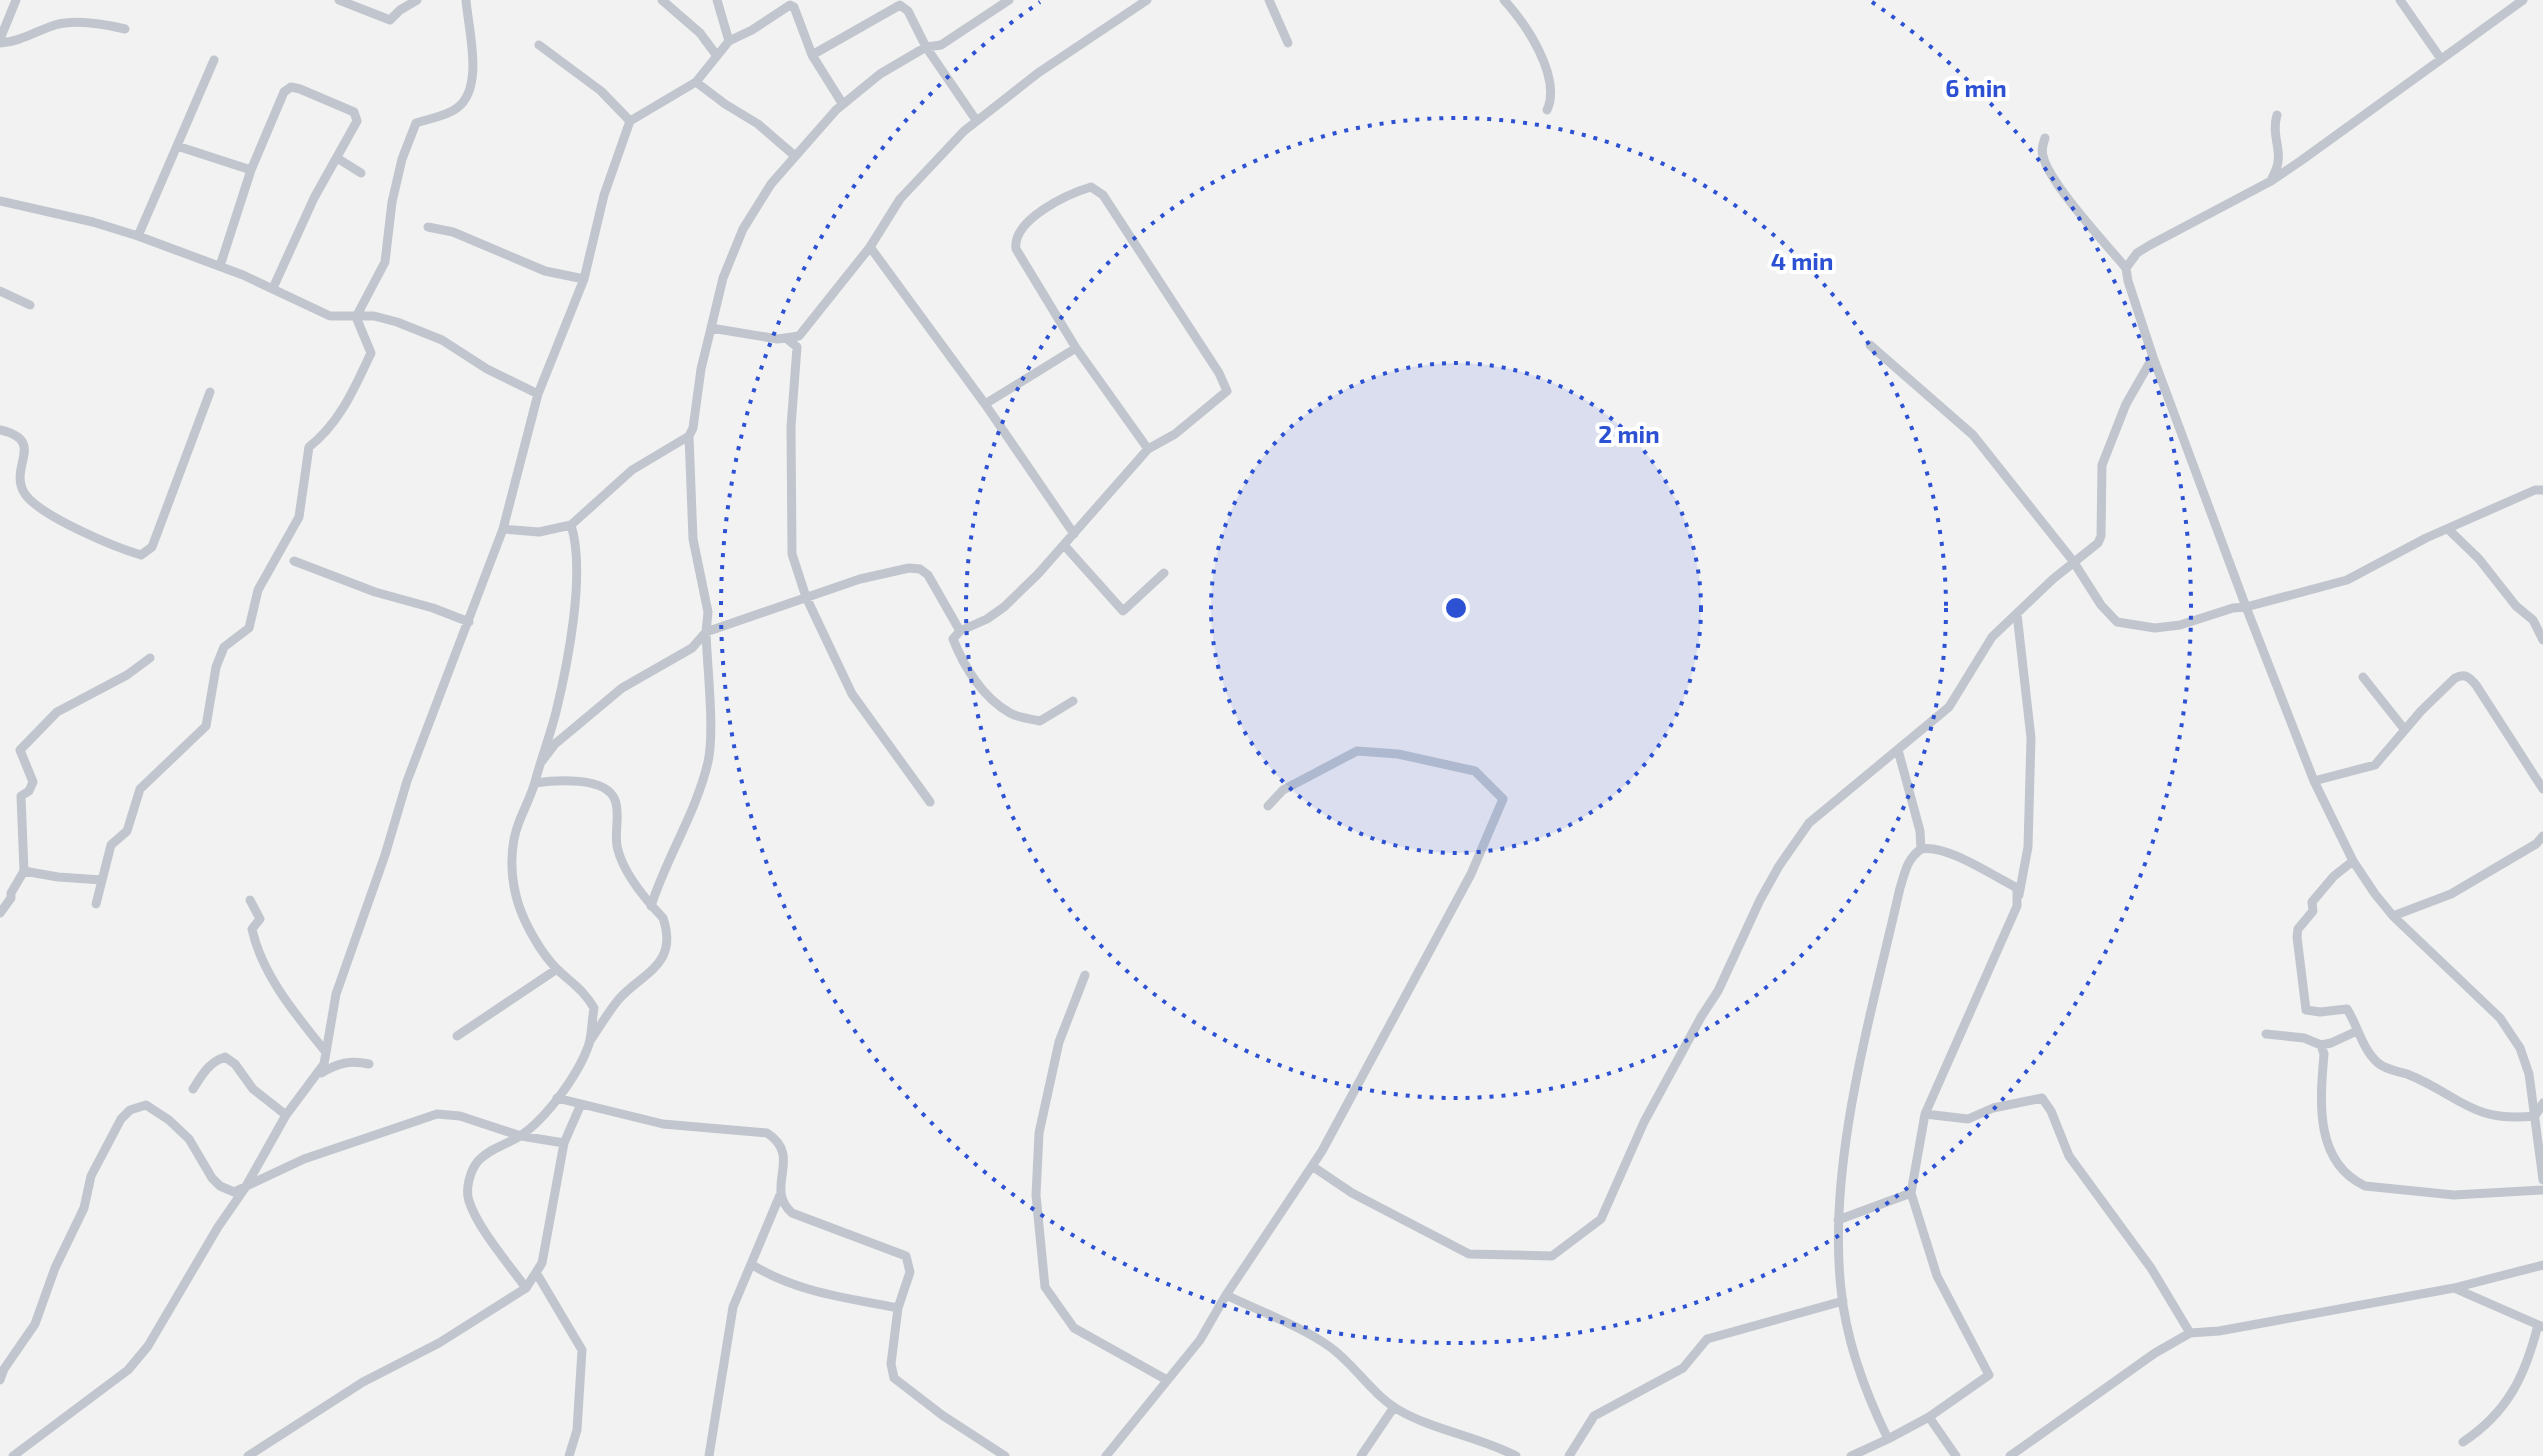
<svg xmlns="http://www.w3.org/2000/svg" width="2543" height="1456" font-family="'Exo 2',sans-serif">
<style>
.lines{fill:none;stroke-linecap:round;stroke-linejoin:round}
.street{stroke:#c1c6ce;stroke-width:9}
.ring{fill:none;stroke:#2c51d3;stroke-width:4;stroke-dasharray:4 8}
.centre{fill:#2c51d3;stroke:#fff;stroke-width:4}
.ring-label{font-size:24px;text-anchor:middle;font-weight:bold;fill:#2c51d3;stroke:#fff;stroke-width:8;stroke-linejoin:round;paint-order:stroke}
</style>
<rect width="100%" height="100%" fill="#f3f2f2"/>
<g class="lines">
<!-- street -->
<path class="street" d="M339,0L390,20L400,10L417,0
M662,0L700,33L717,56
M717,0L729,41
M1269,0L1288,43
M1504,0C1526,24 1562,77 1547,110
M2400,0L2441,59
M2523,0L2302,160L2271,181L2150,245L2137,253L2126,268L2128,281L2153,357L2246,607L2314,781L2353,861L2375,894L2393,916L2500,1018L2520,1048L2529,1074L2543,1180
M0,39L16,0
M0,43C20,42 36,31 55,25C76,19 104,24 125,29
M539,45L601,91L630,121
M812,55L900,5L908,11L926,47L976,120
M696,82L725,104L758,124L795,156
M2045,138C2043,144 2041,150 2043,156C2049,183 2106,244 2126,268
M177,146L251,170
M337,158L361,173
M2272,178C2287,153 2270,140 2277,115
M0,201L93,222L138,236L243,275L330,316H374L397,322L442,340L487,369L538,394
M428,227L453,232L545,271L584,279
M138,236L214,60
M870,247L985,404L1076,348
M220,266L251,170L284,92L291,87L300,89L354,112L357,121L314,198L273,288
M0,291L30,305
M711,328L723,278L743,229L771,184L836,110L880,74L926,47L941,45L1009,0
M786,338L797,347L791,427L792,554L806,597L852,694L930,802
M1870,345L1973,435L2073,561L2101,605L2117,622L2155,628L2180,625L2233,608L2246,607L2347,580L2426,538L2535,490H2543
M985,404L1074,534
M0,430C48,441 7,467 25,494C40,516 114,547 141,555L152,547L210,392
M503,529L539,532L571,525L632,470L689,436L693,428L701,369L711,328L778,339L799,336L870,247L900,199L964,131L1038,73L1147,0
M2448,529L2479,559L2516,606L2533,620L2543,640
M1064,545L1123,611L1164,573
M294,561L375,592L433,608L469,622
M2017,614L2031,738L2028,847L2019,895
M960,631L987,619L1004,607L1038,574L1148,449L1175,434L1227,391L1219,373L1103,195L1091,187C1067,194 1012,220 1016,249L1076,348L1148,449
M2363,677L2405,730
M1898,750L1920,831L1921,849C1907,859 1905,872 1900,888C1872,1012 1827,1162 1841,1289C1846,1341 1865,1392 1888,1439L1929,1417L1956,1456
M542,761L555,744L622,688L692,648L706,632L708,612L693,539L689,436
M2314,781L2375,765L2421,711L2455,678C2465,673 2469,677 2476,685L2543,789
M535,783C555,780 606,776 615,800C621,816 613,835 618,850C624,874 646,900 663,918C679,965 642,973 619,999C608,1012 599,1028 590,1041
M2353,861L2334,876L2312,902L2313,911L2298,929L2297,937L2306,1010L2320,1012L2347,1009C2358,1026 2362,1049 2378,1063C2386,1070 2398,1071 2407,1074C2460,1095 2470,1123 2535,1116L2543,1103
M24,871L58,877L102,880
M250,900L260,919L252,929C262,975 296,1015 325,1051
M96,904L111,845L127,831L140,789L206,726L216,667L224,647L249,628L258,590L299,517L309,447C340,423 355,387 371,353L356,317L385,262L392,202L402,159L416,123C428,119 447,116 457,108C485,88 468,28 466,0
M651,906C667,856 696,813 708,762C715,730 707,667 706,632L860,579L909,568L920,569L928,575L960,631L953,639C964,667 983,698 1010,713C1019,718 1031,719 1040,721L1073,701
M0,913L11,898V893L24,871L21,796L29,791L33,782L20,750L57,712L127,675L150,658
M2393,916L2451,894L2536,844L2543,836
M1085,975L1059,1042L1039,1133L1036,1195L1045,1287L1074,1328L1167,1380
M2266,1034L2304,1038L2321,1045L2331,1043L2357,1031
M457,1036L557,969
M2321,1045L2324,1054C2320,1101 2314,1162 2365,1186L2454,1195L2543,1190
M321,1073C338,1063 350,1060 369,1064
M193,1089C202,1075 209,1062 225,1057L235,1064L253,1089L286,1115
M557,1098L663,1124L767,1133C804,1157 763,1187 792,1213L906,1256L910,1272L898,1308L891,1364L894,1378L942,1415L1005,1456
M1925,1114L1968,1119L1993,1108L2042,1098L2051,1111L2069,1156L2151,1268L2190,1333
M1312,1166L1352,1193L1469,1254L1552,1256L1601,1219L1644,1122L1701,1017L1718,991L1760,900L1779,866L1809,823L1949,707L1992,637L2053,579L2098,543L2101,536L2102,465L2126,404L2153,357
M1911,1193L1937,1276L1989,1375L1929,1417
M1838,1220L1911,1193L1925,1114L2017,906V888L2008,883C1987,872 1944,844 1921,849
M751,1264C795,1292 847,1298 898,1308
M537,1274L582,1350L577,1430L569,1456
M526,1288C508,1263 478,1229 469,1201C465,1189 470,1171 478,1161C490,1148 506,1145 520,1136C546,1119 579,1074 589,1044C592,1033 592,1019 594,1008C584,990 570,982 556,968C541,953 526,926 519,906C510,879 509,848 519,822C524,809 531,796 535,782C541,759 550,736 556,712C568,663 586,572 571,525
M2454,1288L2543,1327
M1226,1295C1257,1310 1303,1327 1330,1347C1355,1365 1371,1393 1397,1409C1434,1431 1478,1436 1516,1456
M0,1380L4,1369L35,1324L55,1268L84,1208L91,1176L121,1119L130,1110L146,1105L169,1120L189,1139L212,1178L220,1186L234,1192L304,1159L437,1114L460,1116L521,1136L564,1143
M2463,1442C2508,1412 2525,1376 2538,1325
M13,1456L128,1370L148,1346L218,1227L245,1188L286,1115L324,1064L336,994L385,855L407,781L503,529L538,394L584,279L604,195L630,121L696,82L729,41L752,30L790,5L794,7L812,55L842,103
M248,1456L363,1382L439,1343L526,1288L542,1263L564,1143L581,1104
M709,1456L733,1307L780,1195
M1106,1456L1200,1340L1226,1295L1322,1151L1471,874L1503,799L1475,771L1398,754L1357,751L1283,790L1268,806
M1361,1456L1394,1407
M1569,1456L1594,1416L1683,1368L1707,1339L1843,1301
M1851,1456L1888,1439
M2010,1456L2155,1353L2190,1333L2219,1331L2454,1288L2543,1265"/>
</g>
<!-- distance rings -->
<circle cx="1456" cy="608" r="245" fill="#2c51d3" fill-opacity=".12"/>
<g class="ring">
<circle cx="1456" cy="608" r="245"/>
<circle cx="1456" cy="608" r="490"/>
<path d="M1872 2A735 735 0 1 1 1040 2"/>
</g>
<circle cx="1456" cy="608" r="12" class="centre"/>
<g class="ring-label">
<text x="1976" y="97">6 min</text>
<text x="1802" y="270">4 min</text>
<text x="1629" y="443">2 min</text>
</g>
</svg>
